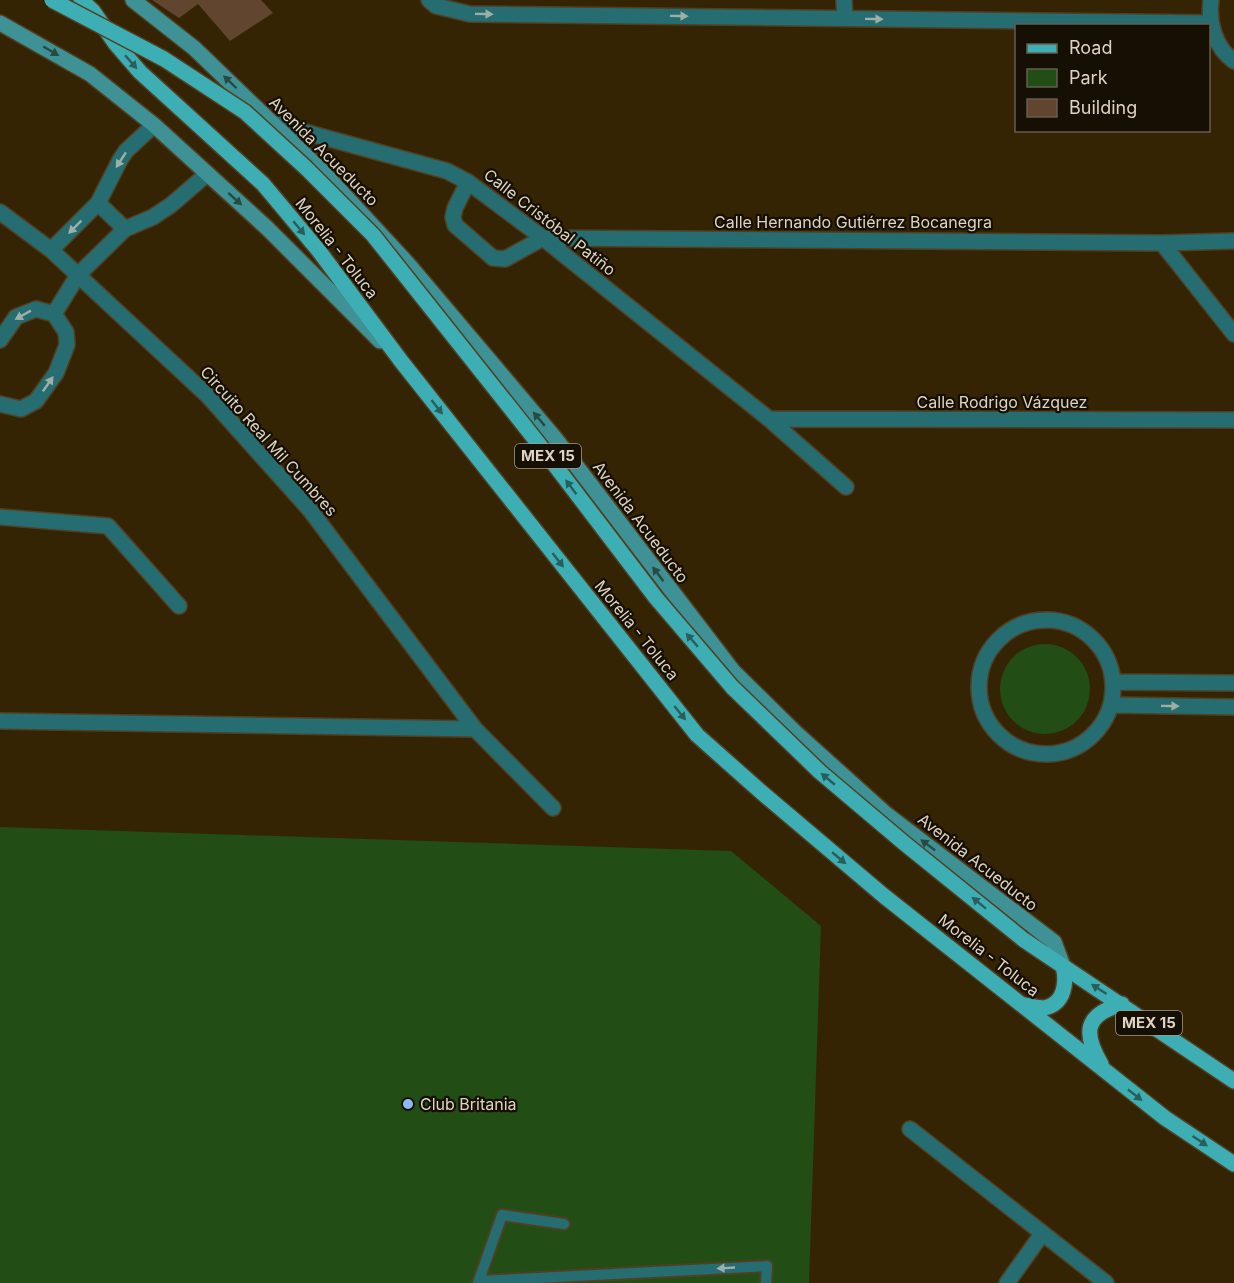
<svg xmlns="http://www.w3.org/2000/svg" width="1234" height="1283" font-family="Inter,sans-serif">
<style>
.green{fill:#224d15}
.building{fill:#61452e}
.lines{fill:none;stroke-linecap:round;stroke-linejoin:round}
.lane-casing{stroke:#504023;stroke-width:14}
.street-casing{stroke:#504023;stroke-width:18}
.secondary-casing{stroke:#504023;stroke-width:18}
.primary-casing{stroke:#504023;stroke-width:18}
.lane{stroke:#256d71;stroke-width:10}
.street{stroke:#256d71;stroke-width:15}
.secondary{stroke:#3e9194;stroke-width:15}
.primary{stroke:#3daeb3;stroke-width:15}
.primary-bridge-casing{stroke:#504023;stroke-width:18;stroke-linecap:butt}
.primary-bridge{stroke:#3daeb3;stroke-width:15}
.oneway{fill:#9eb0a6}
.oneway2{fill:#284a45}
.oneway3{fill:#2a5e5c}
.poi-dot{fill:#8db9fc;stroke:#160f04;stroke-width:2}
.labels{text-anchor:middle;stroke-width:4.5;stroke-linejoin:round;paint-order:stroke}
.shield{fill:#160f04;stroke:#a3998a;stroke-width:1.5}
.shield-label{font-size:15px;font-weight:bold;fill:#dfd4c3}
.street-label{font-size:16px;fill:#dfd4c3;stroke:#160f04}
.poi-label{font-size:16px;fill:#dfd4c3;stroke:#160f04;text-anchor:start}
</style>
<rect width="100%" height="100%" fill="#352404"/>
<!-- green -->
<path class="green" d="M1000 689a45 45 0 1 1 90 0a45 45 0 1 1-90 0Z
M0,827L731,851L821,926L809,1283H0Z"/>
<!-- building -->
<path class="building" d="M152,0H261L273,13L230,41L198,4L179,18Z"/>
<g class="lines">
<defs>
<path id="lane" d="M479,1281L767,1266L766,1283
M478,1283L502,1215L564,1224"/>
<path id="street" d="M429,0L436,6L470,14L1210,23
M844,0L845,18
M1211,0C1208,22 1215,48 1234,61
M272,123L447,171L468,182L543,238L769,419L846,487
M468,182L455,208L453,217L455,225L493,258L505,259L543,238L1162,243L1234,241
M98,203L125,229
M0,212L51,250L208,396L310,510L475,729L553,808
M1162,243L1234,334
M51,250L98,203L120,160L126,151L154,125
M54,314L78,275L125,229L153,217L171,205L207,174
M0,340L16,317L36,309L54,314L66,332L67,345L56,373L36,401L21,409L0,404
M769,419L1234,420
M0,517L108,526L179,606
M979 687a67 67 0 1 1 134 0a67 67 0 1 1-134 0Z
M1113,682L1234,683
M1111,705L1234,707
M0,721L475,729
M910,1129L1106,1283
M1007,1283L1042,1234"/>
<path id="secondary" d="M133,0L194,48L324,173L409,265L555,438L733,671L796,733L886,814L1054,942L1063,966
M0,23L90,74L154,125L267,228L380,341"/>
<path id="primary" d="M81,0L93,11L115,43L140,72L263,184L319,251L401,361L697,735L760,791L884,896L1165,1118L1234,1164
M1024,940L1234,1081
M1025,1005C1030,1006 1038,1008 1044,1008C1065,1004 1067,982 1063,966
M1101,1064C1083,1033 1084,1015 1122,1004"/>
</defs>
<!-- lane casing -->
<use href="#lane" class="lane-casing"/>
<!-- street casing -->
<use href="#street" class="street-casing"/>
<!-- secondary casing -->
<use href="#secondary" class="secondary-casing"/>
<!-- primary casing -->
<use href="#primary" class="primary-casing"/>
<!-- lane -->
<use href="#lane" class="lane"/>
<!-- street -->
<use href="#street" class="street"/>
<!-- secondary -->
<use href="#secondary" class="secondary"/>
<!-- primary -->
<use href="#primary" class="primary"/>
<defs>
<path id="primary-bridge" d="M52,0L164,59L245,112L306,168L373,235L538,443L656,598L732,687L820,772L904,843L1024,940"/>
</defs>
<!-- primary-bridge casing -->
<use href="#primary-bridge" class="primary-bridge-casing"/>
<!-- primary-bridge -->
<use href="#primary-bridge" class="primary-bridge"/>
</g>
<!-- one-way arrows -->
<defs><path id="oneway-solid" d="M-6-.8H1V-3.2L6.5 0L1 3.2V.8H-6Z" transform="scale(1.5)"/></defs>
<g class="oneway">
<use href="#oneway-solid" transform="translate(484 14) rotate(1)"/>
<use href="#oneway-solid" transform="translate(679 16) rotate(1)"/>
<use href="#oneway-solid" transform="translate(874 19) rotate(1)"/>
<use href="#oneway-solid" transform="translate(121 160) rotate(123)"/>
<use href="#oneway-solid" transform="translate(75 227) rotate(135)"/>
<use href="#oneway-solid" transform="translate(23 315) rotate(151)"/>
<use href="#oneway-solid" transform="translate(48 384) rotate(-55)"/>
<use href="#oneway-solid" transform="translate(1170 706) rotate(1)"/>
<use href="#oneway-solid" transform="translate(726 1268) rotate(177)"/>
</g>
<g class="oneway2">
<use href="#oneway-solid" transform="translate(51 51) rotate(30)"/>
<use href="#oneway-solid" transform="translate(230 82) rotate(-136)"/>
<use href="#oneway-solid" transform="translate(235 199) rotate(42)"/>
<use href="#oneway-solid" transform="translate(539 419) rotate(-130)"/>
<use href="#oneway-solid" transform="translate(658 574) rotate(-127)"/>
<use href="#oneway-solid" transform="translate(928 845) rotate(-143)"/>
</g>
<g class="oneway3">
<use href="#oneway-solid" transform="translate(131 62) rotate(49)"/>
<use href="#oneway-solid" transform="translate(299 228) rotate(50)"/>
<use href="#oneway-solid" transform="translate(437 407) rotate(52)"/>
<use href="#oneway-solid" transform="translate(571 487) rotate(-127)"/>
<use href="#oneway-solid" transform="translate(558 560) rotate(52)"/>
<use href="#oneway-solid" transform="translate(692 640) rotate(-131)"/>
<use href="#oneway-solid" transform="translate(680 713) rotate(51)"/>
<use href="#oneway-solid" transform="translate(828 779) rotate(-140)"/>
<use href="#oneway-solid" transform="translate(839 858) rotate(40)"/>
<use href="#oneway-solid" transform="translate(979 903) rotate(-141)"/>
<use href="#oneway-solid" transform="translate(1099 989) rotate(-147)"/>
<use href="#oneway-solid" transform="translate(1135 1095) rotate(38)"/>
<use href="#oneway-solid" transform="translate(1200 1141) rotate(34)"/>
</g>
<!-- markers -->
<circle class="poi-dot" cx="408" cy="1104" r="6"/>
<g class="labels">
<!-- shield labels -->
<g class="shield">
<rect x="515" y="444" width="66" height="24" rx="4.5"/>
<rect x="1116" y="1011" width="66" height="24" rx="4.5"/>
</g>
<g class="shield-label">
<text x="548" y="461">MEX 15</text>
<text x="1149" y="1028">MEX 15</text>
</g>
<!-- street labels -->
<g class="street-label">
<text transform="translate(324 151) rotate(45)" y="6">Avenida Acueducto</text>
<text transform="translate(550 222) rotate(38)" y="6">Calle Cristóbal Patiño</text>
<text x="853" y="228">Calle Hernando Gutiérrez Bocanegra</text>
<text transform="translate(337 248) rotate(52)" y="6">Morelia - Toluca</text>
<text x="1002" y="408">Calle Rodrigo Vázquez</text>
<text transform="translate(269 441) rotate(48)" y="6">Circuito Real Mil Cumbres</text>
<text transform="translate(641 522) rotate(53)" y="6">Avenida Acueducto</text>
<text transform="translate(637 630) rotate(51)" y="6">Morelia - Toluca</text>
<text transform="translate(978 862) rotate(38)" y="6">Avenida Acueducto</text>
<text transform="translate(989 955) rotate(38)" y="6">Morelia - Toluca</text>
</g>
<!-- poi labels -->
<g class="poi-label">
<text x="420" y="1110">Club Britania</text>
</g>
</g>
<!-- legend -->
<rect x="1015" y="24" width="195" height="108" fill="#160f04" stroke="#665e50" stroke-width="1.5"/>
<rect x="1027" y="44" width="30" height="9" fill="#3daeb3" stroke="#665e50" stroke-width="1.5"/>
<text x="1069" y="54" font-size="18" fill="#dfd4c3">Road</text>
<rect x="1027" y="69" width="30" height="18" fill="#224d15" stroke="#665e50" stroke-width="1.5"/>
<text x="1069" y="84" font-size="18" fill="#dfd4c3">Park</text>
<rect x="1027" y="99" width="30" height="18" fill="#61452e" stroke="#665e50" stroke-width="1.5"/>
<text x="1069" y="114" font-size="18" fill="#dfd4c3">Building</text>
</svg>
